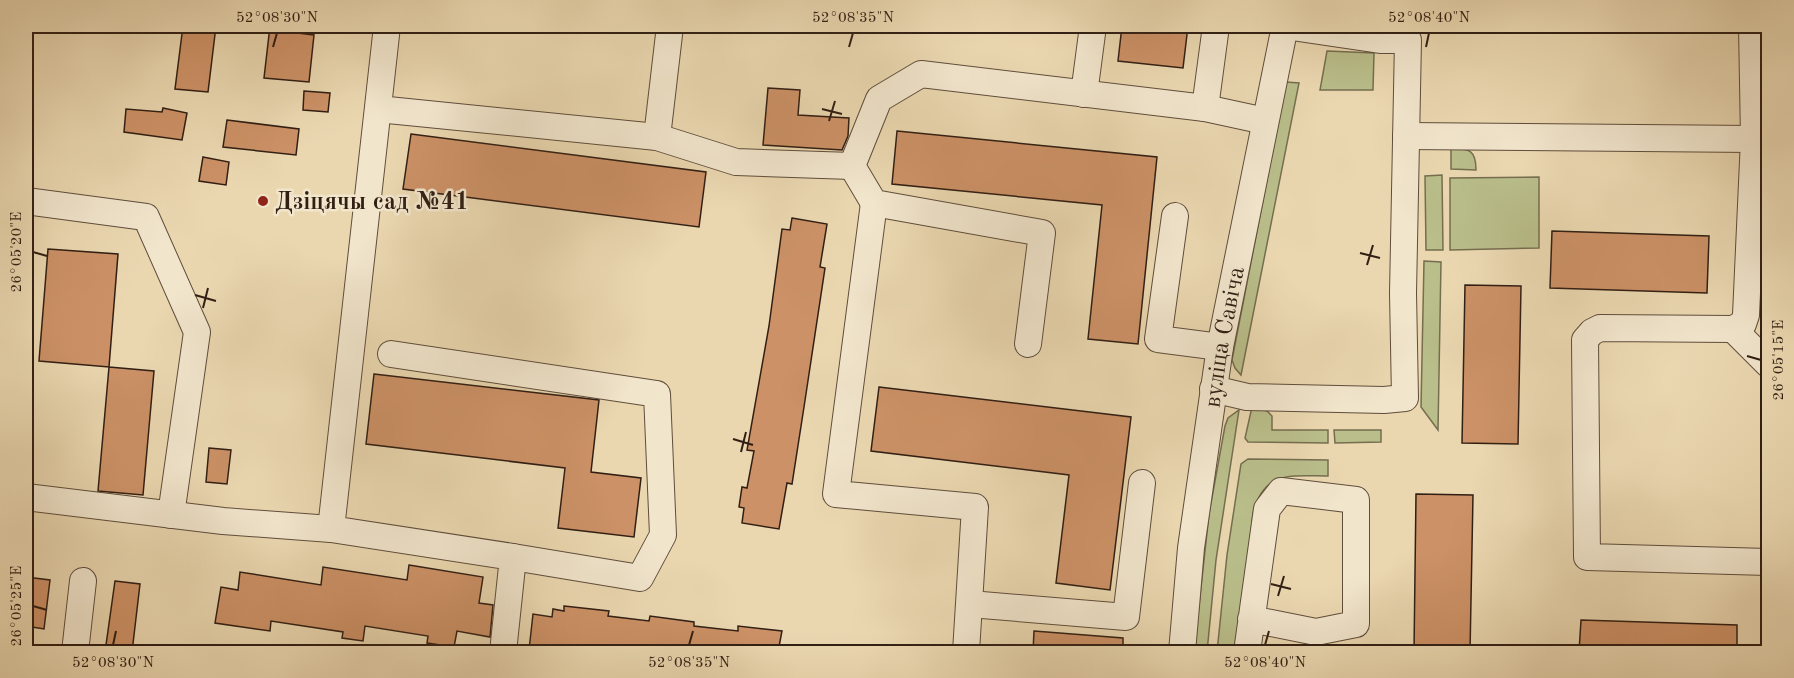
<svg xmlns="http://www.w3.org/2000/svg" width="1794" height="678" font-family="'Old Standard TT',serif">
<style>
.green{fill:#b9be8a;stroke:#756e4f;stroke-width:1.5}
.building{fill:#cc9166;stroke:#311f14;stroke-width:1.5}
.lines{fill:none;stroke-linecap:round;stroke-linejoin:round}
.minor-casing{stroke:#5f4d3b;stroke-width:28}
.minor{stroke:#f1e5cc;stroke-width:26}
.ticks{fill:none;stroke:#311f14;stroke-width:2}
.poi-dot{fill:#8f2418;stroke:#f1e5cc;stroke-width:2}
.labels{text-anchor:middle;stroke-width:5;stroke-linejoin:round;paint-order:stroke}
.poi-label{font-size:24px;font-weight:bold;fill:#311f14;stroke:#f1e5cc;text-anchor:start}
.street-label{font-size:24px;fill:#311f14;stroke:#f1e5cc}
.neatline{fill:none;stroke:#311f14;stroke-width:2}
.ticks-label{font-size:15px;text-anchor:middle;fill:#311f14}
</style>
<rect width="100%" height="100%" fill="#ead7b0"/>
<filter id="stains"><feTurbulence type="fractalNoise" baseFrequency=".00333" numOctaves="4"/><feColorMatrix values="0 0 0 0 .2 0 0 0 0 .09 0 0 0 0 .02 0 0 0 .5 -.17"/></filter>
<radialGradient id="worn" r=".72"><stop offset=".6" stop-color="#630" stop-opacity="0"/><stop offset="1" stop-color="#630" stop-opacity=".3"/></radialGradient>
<!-- green -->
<path class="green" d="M1327,51L1374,53L1373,90H1320Z
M1286,82L1299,83L1241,375L1235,368L1232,360Z
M1451,149C1469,148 1476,150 1476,170L1451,169Z
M1442,175L1443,250H1426L1425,176Z
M1539,177V248L1450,250V178Z
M1424,261L1441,262L1438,430L1421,407Z
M1252,407L1267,411L1272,416V430H1328V443L1248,442L1245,438Z
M1239,410L1216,560L1207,652H1194L1209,514L1225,426L1228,418Z
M1334,430H1381V442L1335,443Z
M1248,459L1328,460V476C1291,476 1263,470 1253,514L1237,652H1217L1227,555L1241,464Z"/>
<!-- building -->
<path class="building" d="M183,26H216L208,92L175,89Z
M270,26H291L290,32L314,35L309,82L264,78Z
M1122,26H1188L1183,68L1118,61Z
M768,88L800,90L798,115L849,118L848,136L842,150L763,145Z
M304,91L330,93L328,112L303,110Z
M163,108L187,113L182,140L124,132L126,109L162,112Z
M227,120L299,129L296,155L223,147Z
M897,131L1157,157L1138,344L1088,339L1102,205L892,184Z
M411,134L706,172L699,227L403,189Z
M203,157L229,162L226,185L199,181Z
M792,218L827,224L820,267L825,268L804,407L792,484L787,483L779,529L742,523L744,508L739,507L742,487L747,488L754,451L747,450L769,326L782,229L790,230Z
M1552,231L1709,236L1707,293L1550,288Z
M48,249L118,254L109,367L39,361Z
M1465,285L1521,286L1518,444L1462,443Z
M109,367L154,371L143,495L98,491Z
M374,374L599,400L591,472L641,478L634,537L558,528L565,468L366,444Z
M879,387L1131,417L1110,590L1056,583L1069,475L871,451Z
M209,448L231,450L227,484L206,482Z
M1416,494L1473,495L1470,652H1414Z
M409,565L483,577L479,603L493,605L490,637L457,631L454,647L427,643L428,636L365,626L363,641L342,638L343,632L271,621L270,631L215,623L221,587L238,590L240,572L321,585L323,567L407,580Z
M26,577L50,580L44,629L26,626Z
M115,581L140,584L132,652H105Z
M564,606L609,611L608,616L649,621L650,616L694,622V626L738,631V626L782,631L778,652H551L529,650L533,614L552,617L553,609L564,611Z
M1581,620L1737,625V652H1579Z
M1034,631L1123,638V652H1033Z"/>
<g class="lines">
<defs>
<g id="minor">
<path d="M387,26L331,529L513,557L503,652"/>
<path d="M1752,26L1754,139L1746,315L1743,324L1733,329L1600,328L1592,332L1585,340L1587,557L1768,562"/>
<path d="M1084,94L1093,26"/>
<path d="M1205,108L1216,26"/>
<path d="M378,109L657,137L670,26"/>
<path d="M1406,136L1754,139"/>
<path d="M657,137L736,162L852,166"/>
<path d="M26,201L146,217L197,332L171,515"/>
<path d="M874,203L836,494L975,507L966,652"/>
<path d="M1175,216L1158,339L1220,347"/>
<path d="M1733,329L1768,364"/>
<path d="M1028,344L1042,233L874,203L852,166L879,99L921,74L1205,108L1265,121"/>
<path d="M391,354L657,394L663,535L640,578L513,557"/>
<path d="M1213,389L1247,397L1384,400L1405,398L1403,293L1408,40H1380L1285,26"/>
<path d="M26,497L223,521L331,529"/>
<path d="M970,604L1126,617L1142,483"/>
<path d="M75,652L83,581"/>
<path id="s1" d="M1182,652L1191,548L1220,347L1285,26"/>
<path d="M1247,652L1267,509L1281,491L1356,500V624L1316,632L1251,619"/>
</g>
</defs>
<!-- minor casing -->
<use href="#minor" class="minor-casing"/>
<!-- minor -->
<use href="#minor" class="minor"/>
</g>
<!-- ticks -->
<path class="ticks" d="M273,47L277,33M849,47L853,33M1426,47L1429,33M822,109L842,114M829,121L835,101M33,252L47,256M1360,253L1380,258M1367,265L1373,245M195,295L216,301M203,308L208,288M1747,356L1761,360M733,439L753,445M741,452L746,432M1271,584L1291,589M1278,596L1284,576M33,606L47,610M113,645L116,631M689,645L693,631M1265,645L1269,631"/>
<!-- markers -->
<circle class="poi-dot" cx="263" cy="201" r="6"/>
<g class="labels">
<!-- poi labels -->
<g class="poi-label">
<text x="275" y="209">Дзіцячы сад №41</text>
</g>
<!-- street labels -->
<g class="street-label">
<text dy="8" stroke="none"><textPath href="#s1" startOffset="318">вуліца Савіча</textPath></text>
</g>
</g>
<!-- margin -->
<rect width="1794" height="678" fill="none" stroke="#ead7b0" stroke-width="66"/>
<rect x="33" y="33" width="1728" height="612" class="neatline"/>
<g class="ticks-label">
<text x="277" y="22">52°08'30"N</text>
<text x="853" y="22">52°08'35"N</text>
<text x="1429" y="22">52°08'40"N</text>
<text transform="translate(16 252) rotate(-90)" y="5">26°05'20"E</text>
<text transform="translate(1778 360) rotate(-90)" y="5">26°05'15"E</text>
<text transform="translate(16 606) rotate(-90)" y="5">26°05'25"E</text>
<text x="113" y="667">52°08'30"N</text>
<text x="689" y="667">52°08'35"N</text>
<text x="1265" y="667">52°08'40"N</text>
</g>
<rect width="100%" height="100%" filter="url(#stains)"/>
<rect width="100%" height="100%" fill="url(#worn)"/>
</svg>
